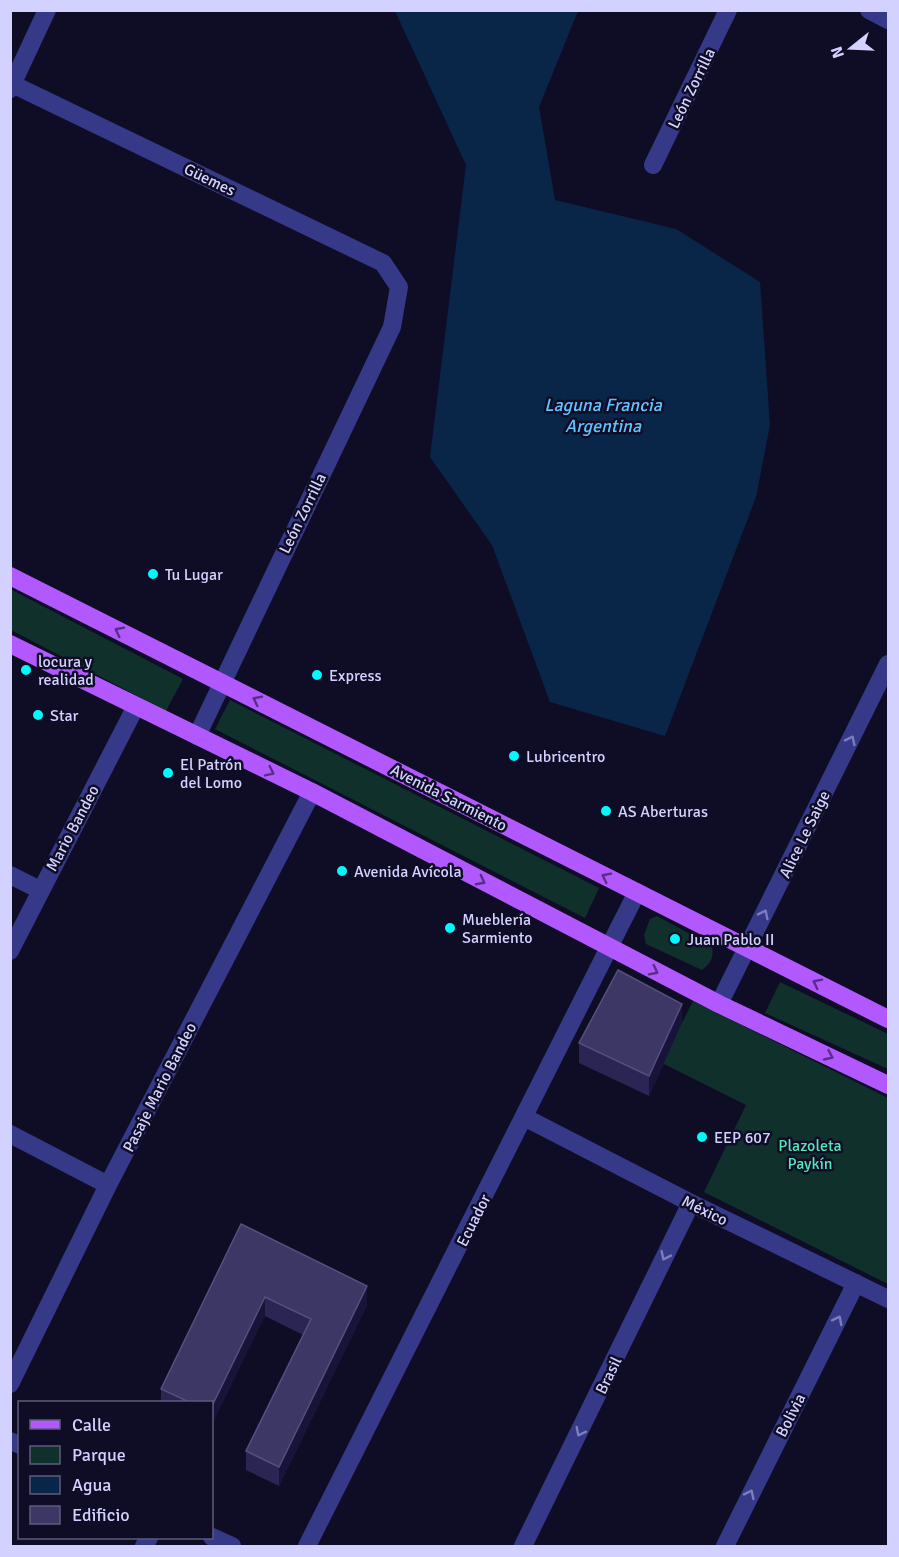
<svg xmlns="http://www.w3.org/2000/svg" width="899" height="1557" font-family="Signika,sans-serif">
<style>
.green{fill:#10302c}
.water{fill:#092649}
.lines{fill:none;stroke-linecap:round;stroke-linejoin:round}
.street{stroke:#353987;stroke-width:18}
.primary{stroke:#b258ff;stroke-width:18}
.wall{fill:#2b2554}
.shaded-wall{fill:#181439}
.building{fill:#3d3766;stroke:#54507e;stroke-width:1.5}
.oneway{stroke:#582f87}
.oneway2{stroke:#7c7dbd}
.poi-dot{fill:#00f9fc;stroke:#0f0d25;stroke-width:2}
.labels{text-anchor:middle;stroke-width:5;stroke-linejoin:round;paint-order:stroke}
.street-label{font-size:16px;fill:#d3d1ff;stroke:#0f0d25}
.poi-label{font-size:16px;fill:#d3d1ff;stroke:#0f0d25;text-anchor:start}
.park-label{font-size:16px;fill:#56e6b6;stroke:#0f0d25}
.water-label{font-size:18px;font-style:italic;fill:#5fc3ff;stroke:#0f0d25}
</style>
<rect width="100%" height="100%" fill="#0f0d25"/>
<!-- green -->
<path class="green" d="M10,589L183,679L166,711L11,630Z
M230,700L599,888L585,918L215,729Z
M657,916L712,946C714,958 711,963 702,970L646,944L644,935L650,919Z
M780,982L888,1034V1069L765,1013Z
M693,1001L888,1098V1284L704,1192L746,1105L662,1063Z"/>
<!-- water -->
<path class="water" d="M395,11H578L539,107L555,200L676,229L760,282L770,425L756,497L665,736L550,702L492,545L430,457L466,165Z"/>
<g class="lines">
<!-- street -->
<path class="street" d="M869,10L888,20
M10,83L383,263L399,287L392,327L197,736
M10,89L47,10
M653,165L728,10
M10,875L40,890
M10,951L136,706
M719,1004L888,664
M524,1117L691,1203L888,1299
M10,1134L108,1185
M10,1384L108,1185L312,792
M10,1441L20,1445
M212,1537L232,1546
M144,1546L149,1538
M307,1546L637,892
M523,1546L691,1203
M725,1546L856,1283"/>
<!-- primary -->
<path class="primary" d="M10,576L888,1019
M10,644L312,792L719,1004L888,1085"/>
</g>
<!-- wall -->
<path class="wall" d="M682,1023L649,1096L579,1063V1043Z
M241,1224L367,1305L279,1486L246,1470V1451L303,1335L265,1316L212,1402H161V1389Z"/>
<!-- shaded-wall -->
<path class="shaded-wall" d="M682,1004V1023L649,1096V1076Z
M367,1286V1305L279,1486V1467Z
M265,1297V1316L212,1425V1406Z"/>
<!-- building -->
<path class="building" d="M618,970L682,1004L649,1076L579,1043Z
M241,1224L367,1286L279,1467L246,1451L311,1319L265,1297L212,1406V1402H189L161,1389Z"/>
<!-- one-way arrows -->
<defs><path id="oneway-chevron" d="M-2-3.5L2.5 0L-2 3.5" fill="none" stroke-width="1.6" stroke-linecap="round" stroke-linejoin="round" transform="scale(1.5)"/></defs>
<g class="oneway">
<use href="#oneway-chevron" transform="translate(119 631) rotate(-153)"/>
<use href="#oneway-chevron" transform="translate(257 700) rotate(-153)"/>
<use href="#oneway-chevron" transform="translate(270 772) rotate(26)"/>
<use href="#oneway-chevron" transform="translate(606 877) rotate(-153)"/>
<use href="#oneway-chevron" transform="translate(481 881) rotate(28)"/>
<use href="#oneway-chevron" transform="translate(654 971) rotate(27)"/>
<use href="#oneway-chevron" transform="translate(817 983) rotate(-153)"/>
<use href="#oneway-chevron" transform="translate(829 1056) rotate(25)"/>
</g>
<g class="oneway2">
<use href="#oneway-chevron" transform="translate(851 740) rotate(-64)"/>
<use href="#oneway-chevron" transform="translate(764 914) rotate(-64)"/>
<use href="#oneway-chevron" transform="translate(665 1256) rotate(116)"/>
<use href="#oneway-chevron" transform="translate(838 1320) rotate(-63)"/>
<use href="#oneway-chevron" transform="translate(580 1432) rotate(117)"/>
<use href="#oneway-chevron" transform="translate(750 1494) rotate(-64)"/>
</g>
<!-- markers -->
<g class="poi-dot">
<circle cx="153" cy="574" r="6"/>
<circle cx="26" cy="670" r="6"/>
<circle cx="317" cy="675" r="6"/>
<circle cx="38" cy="715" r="6"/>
<circle cx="514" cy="756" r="6"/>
<circle cx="168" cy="773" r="6"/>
<circle cx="606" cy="811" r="6"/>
<circle cx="342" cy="871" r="6"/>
<circle cx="450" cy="928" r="6"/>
<circle cx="675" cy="939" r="6"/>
<circle cx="702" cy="1137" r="6"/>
</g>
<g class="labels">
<!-- street labels -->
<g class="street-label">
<text transform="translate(691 88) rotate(-64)" y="6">León Zorrilla</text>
<text transform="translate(210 179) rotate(26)" y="6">Güemes</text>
<text transform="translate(302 513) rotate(-64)" y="6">León Zorrilla</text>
<text transform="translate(449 797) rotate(27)" y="6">Avenida Sarmiento</text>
<text transform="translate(72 828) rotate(-62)" y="6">Mario Bandeo</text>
<text transform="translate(804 834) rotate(-64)" y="6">Alice Le Saige</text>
<text transform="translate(159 1087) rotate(-63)" y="6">Pasaje Mario Bandeo</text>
<text transform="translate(705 1210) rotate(26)" y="6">México</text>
<text transform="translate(473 1220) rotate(-63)" y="6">Ecuador</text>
<text transform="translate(608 1375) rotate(-64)" y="6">Brasil</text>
<text transform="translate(790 1415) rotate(-63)" y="6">Bolivia</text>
</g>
<!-- poi labels -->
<g class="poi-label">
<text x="165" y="580">Tu Lugar</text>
<text x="38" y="667">locura y<tspan x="38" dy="18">realidad</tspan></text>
<text x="329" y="681">Express</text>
<text x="50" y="721">Star</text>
<text x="526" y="762">Lubricentro</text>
<text x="180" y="770">El Patrón<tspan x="180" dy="18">del Lomo</tspan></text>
<text x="618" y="817">AS Aberturas</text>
<text x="354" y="877">Avenida Avícola</text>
<text x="462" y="925">Mueblería<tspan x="462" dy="18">Sarmiento</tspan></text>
<text x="687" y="945">Juan Pablo II</text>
<text x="714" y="1143">EEP 607</text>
</g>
<!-- park labels -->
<g class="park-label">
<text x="810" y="1151">Plazoleta<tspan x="810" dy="18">Paykín</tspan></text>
</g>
<!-- water labels -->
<g class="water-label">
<text x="603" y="411">Laguna Francia<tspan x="603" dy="21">Argentina</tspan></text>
</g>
</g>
<!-- border -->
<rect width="899" height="1557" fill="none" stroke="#d3d1ff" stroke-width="24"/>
<!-- legend -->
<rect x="18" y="1401" width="195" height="138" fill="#0f0d25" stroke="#5d5b7c" stroke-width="1.5"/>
<rect x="30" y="1420" width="30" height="9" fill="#b258ff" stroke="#5d5b7c" stroke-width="1.5"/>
<text x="72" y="1431" font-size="18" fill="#d3d1ff">Calle</text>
<rect x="30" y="1446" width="30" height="18" fill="#10302c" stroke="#5d5b7c" stroke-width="1.5"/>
<text x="72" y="1461" font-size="18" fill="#d3d1ff">Parque</text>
<rect x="30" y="1476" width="30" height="18" fill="#092649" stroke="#5d5b7c" stroke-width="1.5"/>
<text x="72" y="1491" font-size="18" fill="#d3d1ff">Agua</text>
<rect x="30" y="1506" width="30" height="18" fill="#3d3766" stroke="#5d5b7c" stroke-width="1.5"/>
<text x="72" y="1521" font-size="18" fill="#d3d1ff">Edificio</text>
<!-- north arrow -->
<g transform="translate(851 48) rotate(252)" stroke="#0f0d25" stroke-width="4.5" paint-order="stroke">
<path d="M0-4.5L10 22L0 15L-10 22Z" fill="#d3d1ff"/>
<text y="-9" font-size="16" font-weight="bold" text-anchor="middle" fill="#d3d1ff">N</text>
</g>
</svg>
